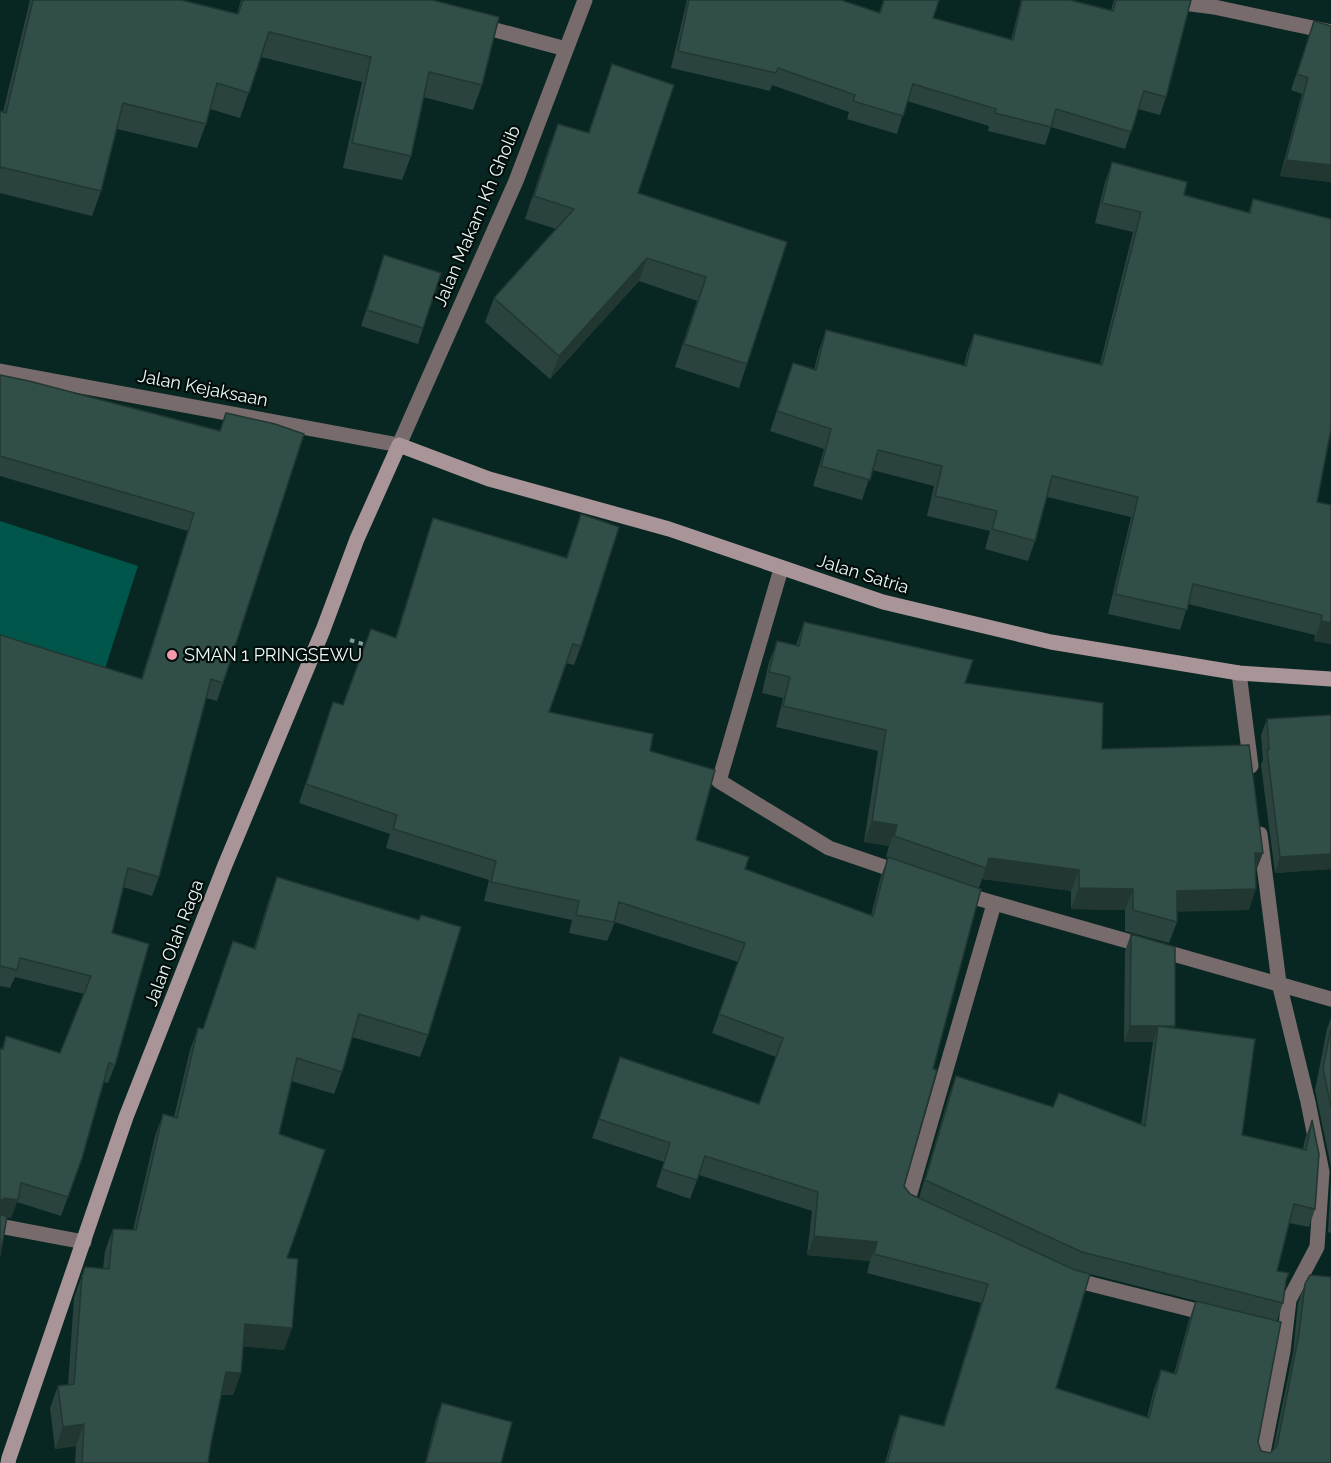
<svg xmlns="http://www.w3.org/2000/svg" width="1331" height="1463" font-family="Raleway,sans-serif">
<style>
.green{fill:#00564b}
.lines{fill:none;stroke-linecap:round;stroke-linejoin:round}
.path{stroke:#839995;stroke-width:4;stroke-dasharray:4.5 4.5;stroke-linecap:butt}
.street{stroke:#786b6c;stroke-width:15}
.secondary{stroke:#a99598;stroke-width:15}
.wall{fill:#2a433e;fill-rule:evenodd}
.shaded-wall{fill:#223732}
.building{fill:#314e48;stroke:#223732;stroke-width:1.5}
.poi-dot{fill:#f39aa9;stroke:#030d0b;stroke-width:2}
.labels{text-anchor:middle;stroke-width:4.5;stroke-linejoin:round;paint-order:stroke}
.street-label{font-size:18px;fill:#e9f9f5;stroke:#030d0b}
.poi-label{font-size:18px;fill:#e9f9f5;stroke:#030d0b;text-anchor:start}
</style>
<rect width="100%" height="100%" fill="#092722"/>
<!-- green -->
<path class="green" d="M0,521L138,566L101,681L0,648Z"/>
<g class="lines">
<!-- path -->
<path class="path" d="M350,640L369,646"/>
<!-- street -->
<path class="street" d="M1161,0L1214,7L1331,32
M477,25L566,49
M0,371L399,445L516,181L585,0
M781,569L719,781L829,848L902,873
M1239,673L1251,766
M1260,834L1279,983L1308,1102L1322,1172L1317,1247L1289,1300L1283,1351L1261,1463
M959,893L1331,999
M915,1207L907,1204L994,904
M0,1226L84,1242
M1067,1278L1213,1315"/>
<!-- secondary -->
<path class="secondary" d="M8,1463L9,1458L126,1117L225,865L323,630L357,539L399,445L489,479L669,529L883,602L1051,642L1239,673L1331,679"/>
</g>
<!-- wall -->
<path class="wall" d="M30,0H181L237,14L241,0H432L482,85L473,110L423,97L411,156L402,180L343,168L362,82L261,57L240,118L210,109L206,124L197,148L117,129L101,191L92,216L0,193V111L3,112Z
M687,0H841L879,13L883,0H939L933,18L1011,40L1021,0H1070L1111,10L1114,0H1191L1166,97L1160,115L1138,109L1125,149L1051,127L1045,145L988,131L989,126L907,101L897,134L847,119L849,112L772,85L770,91L671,68Z
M1314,21L1331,26V182L1280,176L1302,94L1291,90Z
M612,64L638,193L787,242L747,364L739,388L675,367L697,301L639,281L550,379L485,322L494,298L556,229L525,219L549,147L558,124L588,133Z
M1112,162L1184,195L1248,213L1253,199L1317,502L1331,644L1314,641L1315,635L1188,604L1180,630L1108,614L1131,517L1047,497L1035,541L1028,561L985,549L990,531L927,516L934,486L872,470L862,500L813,486L824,449L770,431L793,363L814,370L819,350L826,330L964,366L967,353L974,334L1100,364L1133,232L1095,223L1105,182Z
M384,255L423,328L418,344L361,326Z
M0,375L220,431L226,413L223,683L217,701L206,698L159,877L152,896L123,887L112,933L115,1065L108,1083L104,1082L82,1158L61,1216L17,1202L11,1218L2,1049L6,1036L60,1053L84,994L15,977L10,988L0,986V635L141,679L188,531L0,476Z
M581,514V646L574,665L566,663L549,712L650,751L696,840L745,869L871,915L881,876L888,858L886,857L889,846L864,842L878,751L776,727L783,698L762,693L769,662L777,641L796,645L804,622L965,683L1102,749L1256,872L1249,910L1177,911V922L1169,943L1125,931V910L1071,909V891L982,879L979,888L904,1186L910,1194L919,1198L949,1095L956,1076L1053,1107L1141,1125L1153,1042H1124L1125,951L1131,934L1174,1028L1242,1135L1303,1149L1305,1139L1312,1120L1315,1209L1309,1227L1289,1223L1277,1271L1286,1282L1283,1303L1277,1321L1258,1442L1261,1451L1270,1453L1273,1450L1293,1353L1298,1303L1305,1284L1331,1463H885L893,1434L900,1415L943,1426L981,1303L867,1273L870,1261L807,1255L812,1211L699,1175L690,1199L656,1187L664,1162L592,1138L620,1057L759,1104L776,1057L712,1033L738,962L615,922L607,941L569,933L572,920L484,901L489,880L386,848L390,834L299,803L333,702L343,705L395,638L427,537L433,518L566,558ZM1090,1274L1196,1301L1189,1320L1174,1374L1161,1370L1154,1389L1147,1417L1056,1388Z
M1267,719L1331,869L1275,873L1261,765L1263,760L1261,735Z
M277,877L428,1035L420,1057L352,1037L342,1072L334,1094L291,1081L279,1134L287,1258L284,1350L243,1346L241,1373L233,1395H221L211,1443L208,1463H75L76,1446L55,1449L50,1408L58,1386L68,1385L74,1298L77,1289L85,1267L103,1269L105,1251L113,1229L133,1230L155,1136L163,1114L174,1117L190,1050L198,1028L203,1029L233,941L254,948L269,899Z
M1331,1018V1167L1315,1090L1327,1029Z
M1331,1180V1233L1328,1232Z
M442,1403L501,1463H425L436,1419Z"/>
<!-- shaded-wall -->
<path class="shaded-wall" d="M1286,160L1331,165V182L1280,176Z
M647,258L639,281L550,379L559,356Z
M1321,621L1331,623V644L1314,641Z
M872,821L897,825L889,846L864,842Z
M1255,853H1263L1255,874Z
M1331,854V869L1275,873L1280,857Z
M989,858L1079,870L1071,891L982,879Z
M1079,888L1133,889L1125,910L1071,909Z
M1256,889L1249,910L1169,912L1177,891Z
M1130,1026H1158L1153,1042H1124Z
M4,1198L18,1200L11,1218L0,1217V1201Z
M814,1236L877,1242L870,1261L807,1255Z
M245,1324L292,1328L284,1350L237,1346Z
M226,1372L241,1373L233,1395L218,1394Z
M84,1424L76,1446L55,1449L63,1427Z"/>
<!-- building -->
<path class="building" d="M33,0H181L238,14L243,0H432L499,17L482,85L429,72L411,156L352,143L371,57L269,32L249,93L217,83L206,124L123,103L101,191L1,167L0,169V111L6,113Z
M689,0H841L880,13L884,0H939L933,18L1013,40L1022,0H1070L1113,11L1116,0H1191L1166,97L1144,91L1131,132L1056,109L1051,127L995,113L996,109L913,84L903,116L853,101L855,95L778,68L776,73L678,51Z
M1314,21L1331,26V165L1286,160L1308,78L1297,74Z
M612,64L674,85L638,193L787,242L747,364L684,344L706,277L647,258L559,356L494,298L574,209L534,196L558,124L589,133Z
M1112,162L1187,182L1184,195L1250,213L1253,199L1331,219V429L1317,502L1331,505V623L1321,621L1322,615L1193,584L1187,610L1115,594L1138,497L1052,476L1035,541L992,529L997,511L935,496L942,466L878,450L870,480L821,466L831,429L777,411L793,363L816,370L826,330L966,366L974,334L1102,365L1141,212L1102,203Z
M384,255L441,273L423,328L367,310Z
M0,375L29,381L220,431L226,413L275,424L304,434L223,683L211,679L159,877L128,868L112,933L149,944L115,1065L109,1063L82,1158L68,1197L21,1183L18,1200L4,1198L0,1201V1048L3,1049L6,1036L60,1053L91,976L20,958L17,970L0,966V635L142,679L194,513L0,456Z
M581,514L619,527L581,646L573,644L549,712L653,734L650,751L715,770L696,840L749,857L745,869L873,916L888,857L981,889L933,1069L937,1070L904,1186L910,1194L1075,1270L1090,1274L1056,1388L1149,1418L1161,1370L1176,1374L1196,1301L1281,1322L1258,1442L1261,1451L1270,1453L1277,1446L1299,1334L1305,1284L1310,1275L1331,1277V1463H887L900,1415L944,1426L988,1284L874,1254L877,1242L814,1236L818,1192L705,1156L697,1180L662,1169L670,1143L599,1119L620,1057L759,1104L783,1038L719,1014L745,943L619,902L614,922L576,915L579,901L491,882L496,861L393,829L397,815L306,784L333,702L343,705L371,629L396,638L433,518L567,558Z
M804,622L973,660L965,683L1103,703L1102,749L1249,745L1263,853H1255L1256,889L1177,891V922L1133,910V889L1079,888V870L989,858L986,868L894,836L897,825L872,821L886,730L783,706L790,677L769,672L777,641L799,646Z
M1331,715V854L1280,857L1267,750L1269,749L1267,719Z
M277,877L419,920L421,915L461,927L428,1035L359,1014L342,1072L297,1058L279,1134L325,1150L287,1258L298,1259L292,1328L245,1324L241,1373L226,1372L211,1443L208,1463H82L84,1424L63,1427L58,1386L74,1384L82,1276L85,1267L109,1269L113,1229L136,1230L163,1114L177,1118L198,1028L203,1029L233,941L255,949Z
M1131,934L1175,947V1026H1130Z
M1158,1026L1255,1039L1242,1135L1306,1150L1312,1120L1319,1154L1315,1209L1294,1204L1277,1271L1289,1273L1286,1280L1283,1303L1082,1252L925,1180L956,1076L1053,1107L1059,1093L1145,1126Z
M1331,1028V1107L1323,1068Z
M0,1214L7,1217L0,1256Z
M442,1403L512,1422L501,1463H426Z"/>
<!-- markers -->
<circle class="poi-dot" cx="172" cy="655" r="6"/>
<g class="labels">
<!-- street labels -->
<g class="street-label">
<text transform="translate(477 216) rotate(-67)" y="6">Jalan Makam Kh Gholib</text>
<text transform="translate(203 388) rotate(11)" y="6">Jalan Kejaksaan</text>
<text transform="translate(863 574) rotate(17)" y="6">Jalan Satria</text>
<text transform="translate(174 943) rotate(-69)" y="6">Jalan Olah Raga</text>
</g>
<!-- poi labels -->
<g class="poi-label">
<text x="184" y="661">SMAN 1 PRINGSEWU</text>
</g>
</g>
</svg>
